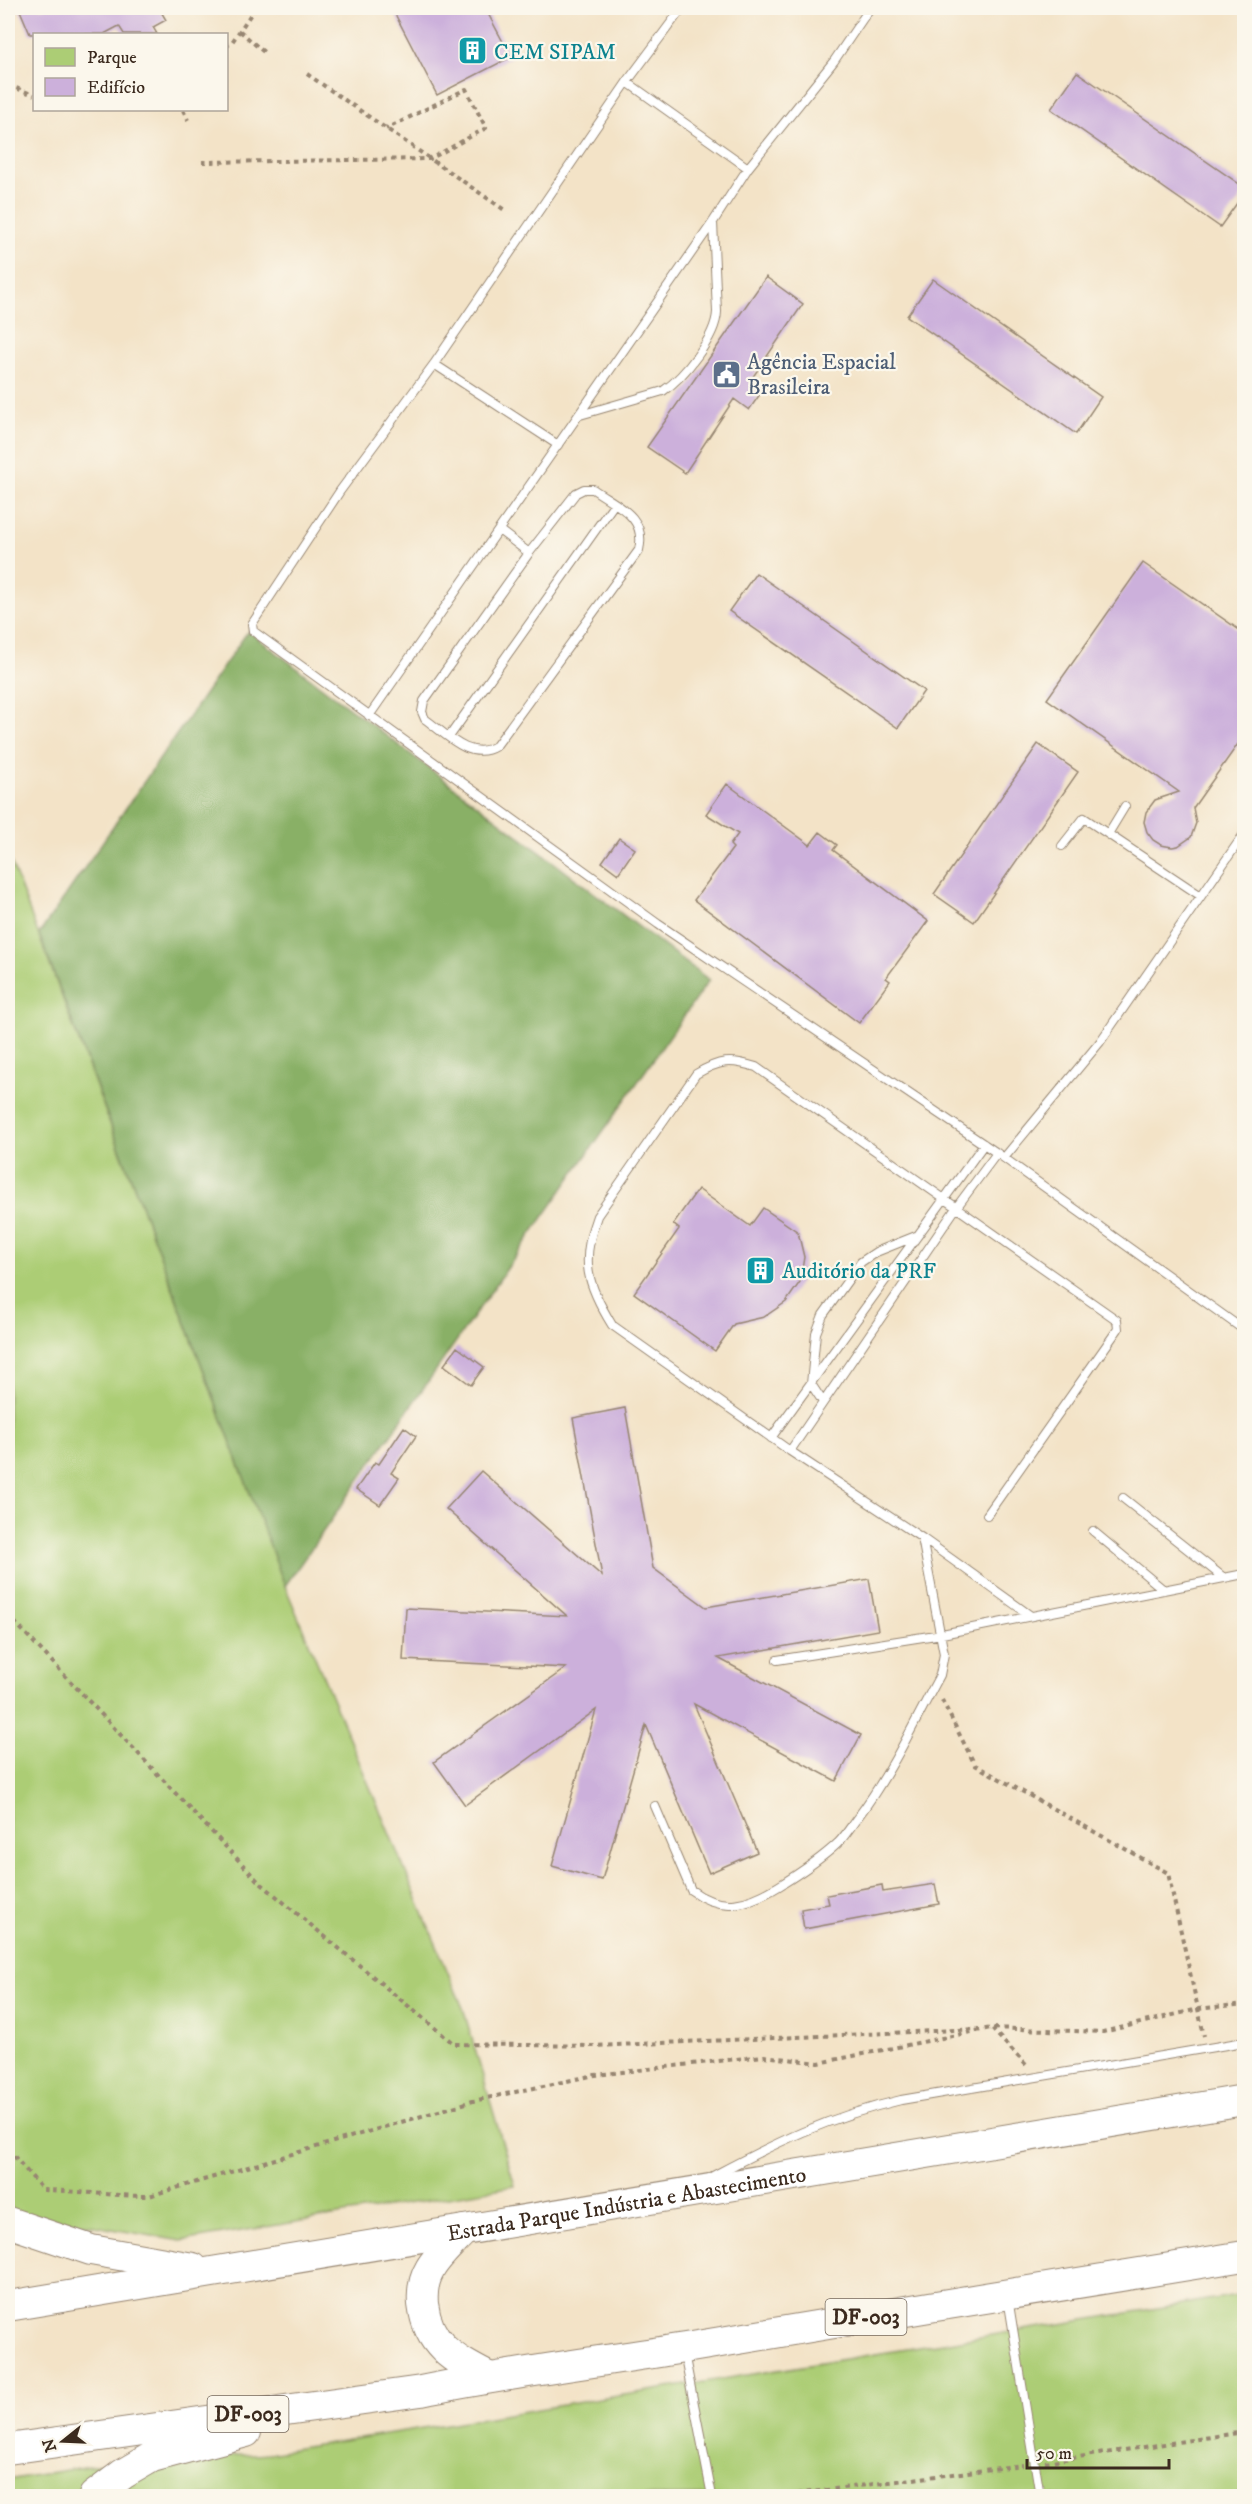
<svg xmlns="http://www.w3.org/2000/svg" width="1252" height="2504" font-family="'IM FELL DW Pica',serif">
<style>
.green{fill:#accd75;stroke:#747c4a;stroke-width:1.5}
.forest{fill:#89b066;stroke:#626d42;stroke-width:1.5}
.building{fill:#ccb0db}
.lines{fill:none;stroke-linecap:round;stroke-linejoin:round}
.lane-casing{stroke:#978672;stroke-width:10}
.highway-casing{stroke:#978672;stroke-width:32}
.path{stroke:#978672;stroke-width:4;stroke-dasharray:4.5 4.5;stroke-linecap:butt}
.lane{stroke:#fff;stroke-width:8}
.highway{stroke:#fff;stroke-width:30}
.labels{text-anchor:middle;stroke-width:4.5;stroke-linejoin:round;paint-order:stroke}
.shield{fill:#fbf7ec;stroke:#75685c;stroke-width:1.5}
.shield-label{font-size:21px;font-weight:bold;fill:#3b2a1e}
.culture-label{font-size:22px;fill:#0d838f;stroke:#fbf7ec;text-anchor:start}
.service-label{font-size:22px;fill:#4e5e75;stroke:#fbf7ec;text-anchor:start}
.street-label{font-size:22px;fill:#3b2a1e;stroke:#fbf7ec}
</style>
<rect width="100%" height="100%" fill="#fbf7ec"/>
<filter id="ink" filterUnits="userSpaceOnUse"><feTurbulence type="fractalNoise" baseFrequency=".0167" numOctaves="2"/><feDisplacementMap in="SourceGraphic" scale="12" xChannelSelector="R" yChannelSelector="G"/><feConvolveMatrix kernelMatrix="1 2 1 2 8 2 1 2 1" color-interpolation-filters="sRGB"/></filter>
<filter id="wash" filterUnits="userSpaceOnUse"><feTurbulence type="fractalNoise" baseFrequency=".008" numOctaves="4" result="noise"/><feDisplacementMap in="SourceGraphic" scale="24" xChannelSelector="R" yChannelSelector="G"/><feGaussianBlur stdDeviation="1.35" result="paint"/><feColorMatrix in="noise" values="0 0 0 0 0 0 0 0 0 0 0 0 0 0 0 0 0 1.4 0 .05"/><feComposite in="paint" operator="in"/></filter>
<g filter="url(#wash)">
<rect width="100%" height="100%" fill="#f3e3c7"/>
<!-- green -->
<path class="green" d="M8,854L285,1586L463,2008L515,2186L181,2241L14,2212L8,2209Z
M1244,2294V2496H8V2480L96,2465L269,2453Z"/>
<!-- forest -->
<path class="forest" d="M248,631L709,980L285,1586L39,934Z"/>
<g id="blocks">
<!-- building -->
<path class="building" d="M19,8H159L166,20L153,27L157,34H124L119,26L104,34H30Z
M392,8H485L511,57L437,95Z
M1077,72L1245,188V192L1220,227L1051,109Z
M766,277L803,304L750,381L763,390L749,410L734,399L685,473L647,447Z
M933,279L1101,397L1076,434L907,316Z
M1143,563L1245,634V734L1193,808L1196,823L1191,837L1178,846L1172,847L1161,845L1153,840L1147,832L1144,822L1146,812L1155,800L1179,792L1047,699Z
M756,573L924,691L898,728L729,611Z
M1038,744L1078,772L974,922L934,894Z
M727,784L810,845L820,832L837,845L833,850L928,921L886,978L890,981L859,1023L694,900L733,848L730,845L738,834L706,814Z
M619,838L635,849L618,874L602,862Z
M698,1189L750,1226L763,1208L798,1232L804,1257L800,1282L786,1302L764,1317L734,1324L715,1351L634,1293L679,1229L673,1224Z
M457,1347L484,1367L471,1385L444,1365Z
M625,1408L653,1568L706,1607L869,1579L878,1630L718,1658L861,1735L836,1781L694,1704L757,1852L709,1873L646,1725L602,1880L552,1866L596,1710L465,1805L434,1762L566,1668L403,1660L406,1608L567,1616L446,1509L481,1471L602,1576L573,1418Z
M404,1427L416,1436L391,1473L399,1478L380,1505L356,1489L375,1462L379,1464Z
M935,1884L939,1904L804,1929L801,1909L829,1904L827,1895L882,1885L883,1892Z"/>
</g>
</g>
<g filter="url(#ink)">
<use href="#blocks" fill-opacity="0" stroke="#978672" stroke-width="1.5"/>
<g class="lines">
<defs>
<path id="lane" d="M682,8L627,82L434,364L340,491L252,624L253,631L658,924L997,1153L1244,1330
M627,82L748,168
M434,364L558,445
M580,415L663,391C684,377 716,337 717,312L713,222
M584,489H593C617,506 647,516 639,550L496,746C470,762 446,734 425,719L422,712L424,701L529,553L576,493Z
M499,530L529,553
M369,716L713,222L748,168L834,61L870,8
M449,737L614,504
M1108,834L1125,806
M1062,846L1084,818L1201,896
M1004,1158L1100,1042L1244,834
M823,1402L811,1384L816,1333L823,1315L861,1262L876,1252L916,1236
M771,1438L984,1144
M790,1451L956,1208L997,1153
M1123,1498L1224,1578
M1093,1531L1164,1590
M922,1538L790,1451L612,1325C587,1284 580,1262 597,1216L696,1074C720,1060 730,1059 756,1067L1117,1320L1118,1329L987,1515
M777,1660L942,1634L1244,1574
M655,1806L691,1890C722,1913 748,1905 779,1886C800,1873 820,1860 838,1843C846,1835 851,1826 858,1817C891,1773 914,1723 940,1675L944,1654L922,1538L1031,1616
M711,2177C777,2142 828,2117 901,2100L1244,2042
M1008,2298L1040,2496
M684,2353L712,2496
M1235,2496L1244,2495"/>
<g id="highway">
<path d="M8,2222L91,2250L193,2268"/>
<path d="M464,2230C453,2242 438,2255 430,2269C424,2279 422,2292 423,2304C428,2346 454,2359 488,2377"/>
<path id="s1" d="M8,2306L1244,2100"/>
<path d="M8,2449L421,2391C508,2373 597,2362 685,2348C871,2317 1058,2285 1244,2256"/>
<path d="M94,2496L123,2474L152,2457L246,2432"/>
</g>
</defs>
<!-- lane casing -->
<use href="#lane" class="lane-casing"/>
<!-- highway casing -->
<use href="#highway" class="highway-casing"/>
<!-- path -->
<path class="path" d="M240,31L266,54
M226,47L232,42L255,8
M307,74L506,211
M8,85L34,95
M183,110L188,120
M202,162L430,159L486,128L466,89L386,129
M8,1615L258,1881L454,2044L594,2046L979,2029
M942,1700L975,1765L1168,1873L1204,2036
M992,2029L1026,2065
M8,2149L43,2190C79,2191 114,2196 149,2196L473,2101L595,2075L764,2056L819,2063L991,2028L1103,2032L1198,2009L1244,2004
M1045,2462L1244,2432
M780,2496L1023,2465"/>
<!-- lane -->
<use href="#lane" class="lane"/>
<!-- highway -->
<use href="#highway" class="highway"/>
</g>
</g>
<!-- icons -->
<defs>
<symbol id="building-square" viewBox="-11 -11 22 22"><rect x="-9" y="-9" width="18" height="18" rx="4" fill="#0f9aa8" stroke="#fbf7ec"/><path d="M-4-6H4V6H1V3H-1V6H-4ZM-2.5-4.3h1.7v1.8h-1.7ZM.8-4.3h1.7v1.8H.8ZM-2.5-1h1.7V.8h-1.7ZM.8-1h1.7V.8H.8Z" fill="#fff"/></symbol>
<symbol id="civic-square" viewBox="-11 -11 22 22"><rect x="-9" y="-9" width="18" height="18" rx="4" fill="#5c6f8a" stroke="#fbf7ec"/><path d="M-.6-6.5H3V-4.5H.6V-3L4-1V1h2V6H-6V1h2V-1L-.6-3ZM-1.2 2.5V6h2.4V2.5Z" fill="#fff"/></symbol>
</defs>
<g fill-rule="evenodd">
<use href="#building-square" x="456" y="34" width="33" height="33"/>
<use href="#civic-square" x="710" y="358" width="33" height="33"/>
<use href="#building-square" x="744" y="1254" width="33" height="33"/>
</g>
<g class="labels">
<!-- shield labels -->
<g class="shield">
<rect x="825.5" y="2299" width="81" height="36" rx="4.5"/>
<rect x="207.5" y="2396" width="81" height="36" rx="4.5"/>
</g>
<g class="shield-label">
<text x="866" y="2324">DF-003</text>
<text x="248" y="2421">DF-003</text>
</g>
<!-- culture labels -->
<g class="culture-label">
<text x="494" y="59">CEM SIPAM</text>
<text x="782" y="1278">Auditório da PRF</text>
</g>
<!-- service labels -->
<g class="service-label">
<text x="747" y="369">Agência Espacial<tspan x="747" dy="25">Brasileira</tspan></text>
</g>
<!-- street labels -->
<g class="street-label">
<text dy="8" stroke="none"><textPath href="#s1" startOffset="627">Estrada Parque Indústria e Abastecimento</textPath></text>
</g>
</g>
<!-- margin -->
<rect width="1252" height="2504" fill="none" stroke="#fbf7ec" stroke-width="30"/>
<!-- legend -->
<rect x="33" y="33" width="195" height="78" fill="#fbf7ec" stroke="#aea59a" stroke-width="1.5"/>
<rect x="45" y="48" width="30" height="18" fill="#accd75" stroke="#aea59a" stroke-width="1.5"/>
<text x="87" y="63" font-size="18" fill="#3b2a1e">Parque</text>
<rect x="45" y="78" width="30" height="18" fill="#ccb0db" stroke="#aea59a" stroke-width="1.5"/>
<text x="87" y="93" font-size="18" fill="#3b2a1e">Edifício</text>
<!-- north arrow -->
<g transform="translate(63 2441) rotate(252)" stroke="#fbf7ec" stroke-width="4.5" paint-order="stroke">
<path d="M0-4.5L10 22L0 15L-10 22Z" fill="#3b2a1e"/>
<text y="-9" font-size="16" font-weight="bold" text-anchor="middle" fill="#3b2a1e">N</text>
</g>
<!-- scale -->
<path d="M1027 2459v9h142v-9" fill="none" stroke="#3b2a1e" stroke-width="3"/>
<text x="1036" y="2459" font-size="18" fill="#3b2a1e" stroke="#fbf7ec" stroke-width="4.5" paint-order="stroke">50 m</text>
</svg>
